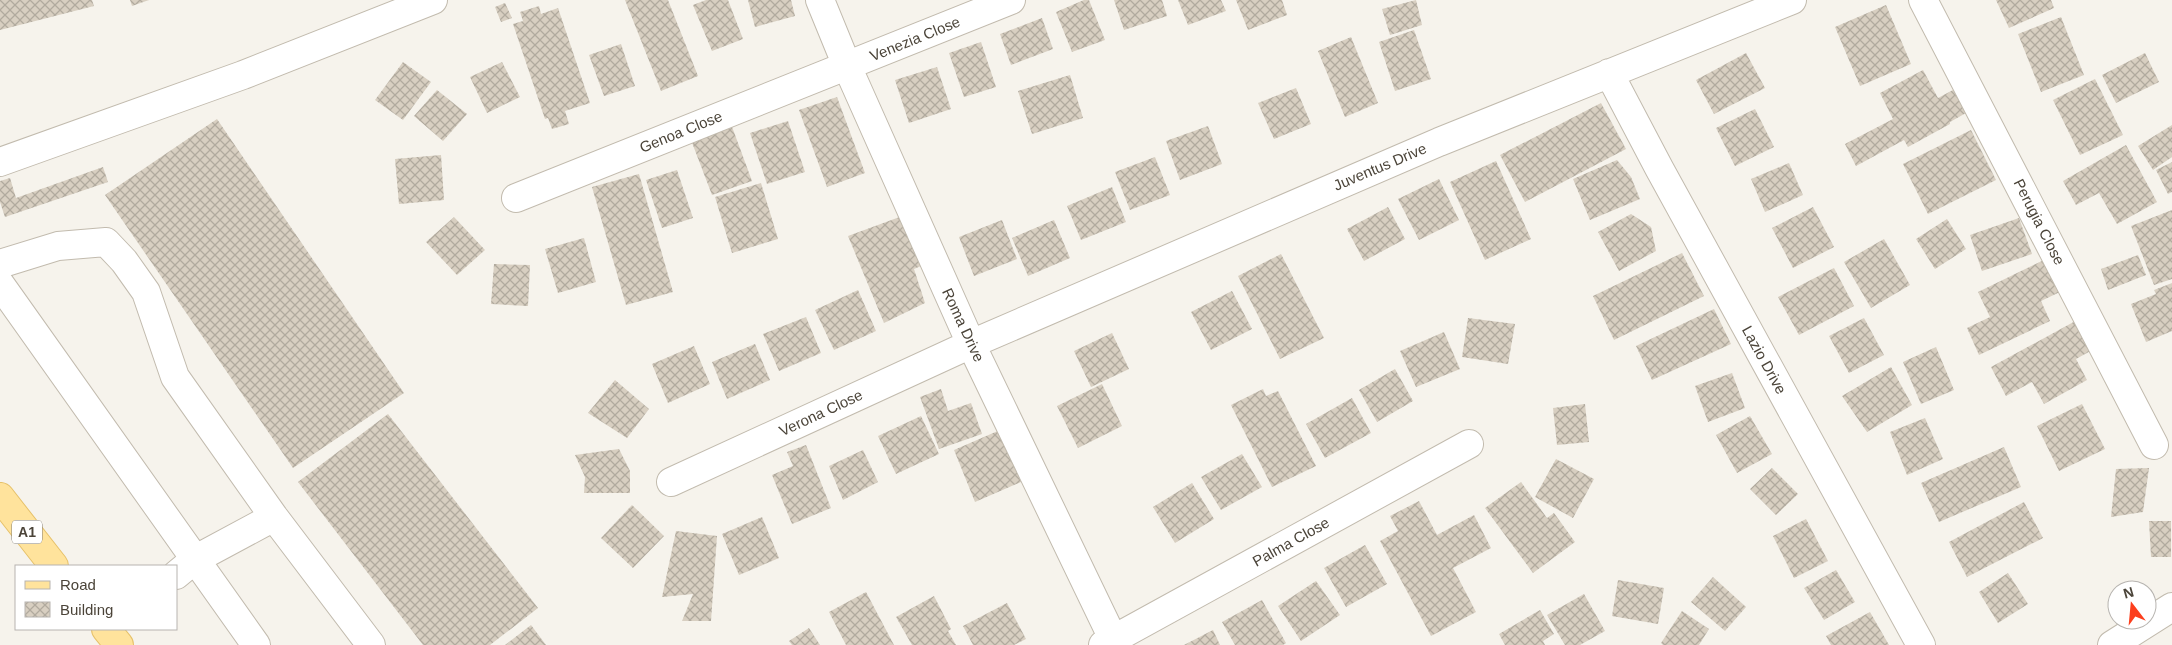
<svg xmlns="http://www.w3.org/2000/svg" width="2172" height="645" font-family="Helvetica,sans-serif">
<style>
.building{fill:url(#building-cross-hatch)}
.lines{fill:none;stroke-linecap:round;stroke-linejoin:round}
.minor-casing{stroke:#c2bbae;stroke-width:30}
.major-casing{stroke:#e6c16a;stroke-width:30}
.minor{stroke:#fff;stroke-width:28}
.major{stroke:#ffe39c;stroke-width:28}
.labels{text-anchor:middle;stroke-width:4.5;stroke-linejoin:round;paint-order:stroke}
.shield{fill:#fff;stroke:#817c74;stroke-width:1}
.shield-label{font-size:14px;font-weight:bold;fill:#4b4439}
.street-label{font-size:15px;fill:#4b4439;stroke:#fff}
</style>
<defs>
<pattern id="building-cross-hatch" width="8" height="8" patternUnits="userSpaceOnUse" patternTransform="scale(1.25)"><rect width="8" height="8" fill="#d8cfc1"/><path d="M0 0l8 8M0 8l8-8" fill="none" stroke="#b1aa9e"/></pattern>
</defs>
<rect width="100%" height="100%" fill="#f6f3ec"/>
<!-- building -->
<path class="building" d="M0,0H92L94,6L0,30Z
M130,0H149L132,6Z
M625,0H668L698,76L661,91Z
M706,0H728L743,39L712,51L693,5Z
M748,0H791L795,16L755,27Z
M1084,0H1089L1105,40L1072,52L1056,12Z
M1114,0H1162L1167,16L1124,30Z
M1178,0H1221L1226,11L1188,25Z
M1236,0H1282L1287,15L1248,30Z
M1416,0L1422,25L1390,35L1382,9Z
M1996,0H2051L2054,8L2009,28Z
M505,3L512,18L501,22L495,7Z
M1886,5L1911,64L1860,86L1835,27Z
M539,6L541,14L558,8L590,103L565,111L569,124L552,129L548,118L545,119L513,24L523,21L520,12Z
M2061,17L2084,75L2041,92L2018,34Z
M1042,18L1053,49L1011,65L1000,34Z
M1414,30L1431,79L1395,91L1379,42Z
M1351,37L1378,103L1345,117L1318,51Z
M981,42L996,87L964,97L949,53Z
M621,44L635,86L604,96L589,55Z
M1746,53L1765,88L1714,114L1696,80Z
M2145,53L2159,82L2116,103L2102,75Z
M403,62L431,82L403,120L375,100Z
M502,62L520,97L487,113L470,77Z
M937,67L951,109L909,123L895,80Z
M1923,70L1938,98L1953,90L1966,113L1950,122V124L1908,147L1904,140L1856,166L1845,144L1893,119L1880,93Z
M1070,75L1083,118L1032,134L1018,91Z
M2095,79L2123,135L2080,155L2053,100Z
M1296,88L1311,124L1274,139L1258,103Z
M437,90L467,114L443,141L414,116Z
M837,97L865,173L827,187L799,110Z
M1601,103L1626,149L1525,202L1500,155Z
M1755,109L1774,147L1735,166L1716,128Z
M217,119L404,393L293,468L105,195Z
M788,121L805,172L767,184L750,133Z
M731,124L752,181L712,195L691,140Z
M2172,125V157L2153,170L2138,146Z
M1208,126L1222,164L1180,180L1166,141Z
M1971,130L1996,180L1928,214L1903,164Z
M2126,145L2157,202L2117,224L2099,193L2076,205L2063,181Z
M441,155L444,200L399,204L395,159Z
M1155,157L1170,195L1130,210L1115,172Z
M1617,160L1631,177L1640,199L1590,220L1573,179Z
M1496,161L1531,239L1485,260L1450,182Z
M2172,162V192L2168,194L2156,170Z
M1789,163L1803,195L1765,212L1751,179Z
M103,167L108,182L5,217L0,202V181L10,178L16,198Z
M677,170L693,218L662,228L646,180Z
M639,174L673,292L626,305L592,187Z
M1439,179L1459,220L1419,240L1398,199Z
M761,183L778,239L732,253L715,197Z
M1112,187L1126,222L1081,240L1067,206Z
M1388,207L1405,239L1364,261L1347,229Z
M1813,207L1834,247L1793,268L1772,228Z
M2172,210V279L2154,285L2131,226Z
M1631,214L1651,227L1656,251L1619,271L1598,232Z
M905,215L921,266L914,269L925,303L884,323L848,236Z
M454,217L485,250L457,275L426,242Z
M2019,218L2032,254L1982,271L1970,235Z
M1947,219L1966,249L1935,269L1916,239Z
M1002,220L1017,259L974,276L959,237Z
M1054,220L1070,258L1028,276L1012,238Z
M584,238L596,282L558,293L545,249Z
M1884,239L1910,285L1871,308L1844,262Z
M1682,253L1704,296L1614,340L1593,296Z
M1281,254L1324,338L1280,359L1238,276Z
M2138,255L2146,275L2108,290L2101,269Z
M2046,259L2062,291L2041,301L2050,321L1979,355L1967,328L1990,317L1978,292Z
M494,264L530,265L528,306L491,304Z
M1834,268L1854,306L1799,335L1778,297Z
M2172,283V331L2146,342L2131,304L2156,294L2154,290Z
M858,290L876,331L834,350L815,310Z
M1232,291L1252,329L1211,350L1191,312Z
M1714,309L1731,344L1652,380L1636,346Z
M806,317L821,353L779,371L763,334Z
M1468,318L1515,324L1508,364L1462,357Z
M1864,318L1884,355L1849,373L1829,336Z
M2079,319L2096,348L2076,359L2087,380L2044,404L2032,382L2006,396L1991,367Z
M1444,332L1460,369L1416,387L1400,351Z
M1112,333L1129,369L1091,387L1074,351Z
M755,344L770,380L727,399L712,362Z
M694,346L710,384L668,403L652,364Z
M1936,347L1954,390L1921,404L1903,362Z
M1891,367L1912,405L1867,432L1842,396Z
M1395,369L1413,401L1377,422L1359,390Z
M1732,373L1745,408L1708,422L1695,386Z
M615,380L649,409L627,438L588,413Z
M1102,384L1122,426L1078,448L1057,406Z
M941,389L948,411L971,403L982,434L939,449L920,397Z
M1263,389L1266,396L1278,391L1316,466L1272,487L1231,405Z
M1352,398L1371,433L1325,458L1306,424Z
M1585,404L1589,442L1557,445L1553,408Z
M2082,404L2105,449L2059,471L2037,426Z
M388,414L538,608L490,645H423L298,482Z
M921,416L939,454L896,474L878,436Z
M1750,416L1772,454L1737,473L1716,435Z
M1925,418L1943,459L1907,475L1890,432Z
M1000,430L1021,482L975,502L954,450Z
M806,445L831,508L792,524L772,475L793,466L787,452Z
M2004,447L2021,487L1939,522L1921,483Z
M619,449L630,471V493H584L585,477L575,455Z
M863,450L878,482L843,500L829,466Z
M1242,454L1262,487L1221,510L1201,477Z
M1556,459L1594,479L1573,518L1535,497Z
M1772,468L1798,494L1776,515L1750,489Z
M2149,468L2143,512L2111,517L2116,469Z
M1521,482L1547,518L1554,513L1575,542L1533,573L1485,508Z
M1192,483L1214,519L1175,543L1153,507Z
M1419,501L1437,535L1474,515L1491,548L1453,568L1476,612L1431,636L1380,541L1398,531L1390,516Z
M2024,502L2043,538L1967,577L1949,542Z
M632,505L664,536L633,568L601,538Z
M762,517L779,558L739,575L722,534Z
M1806,519L1828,561L1794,578L1773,536Z
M2149,521H2171V557H2151Z
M676,531L717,536L711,621H682L693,594L662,597Z
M1365,545L1387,584L1346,607L1324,568Z
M1836,570L1855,602L1824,620L1804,588Z
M2008,573L2028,604L1998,623L1979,592Z
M1713,577L1746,607L1725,631L1691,602Z
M1618,580L1664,588L1658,624L1612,616Z
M1316,581L1340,615L1301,641L1278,606Z
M866,592L894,645H846L829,612Z
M1584,594L1605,631L1580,645H1565L1547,615Z
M934,596L951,629L948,631L956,645H912L896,617Z
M1262,600L1286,643L1283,645H1235L1222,622Z
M1007,603L1026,639L1014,645H973L963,626Z
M1540,610L1554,634L1543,641L1545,645H1505L1499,634Z
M1682,611L1709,629L1699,645H1663L1661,643Z
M1870,612L1889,645H1831L1826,636Z
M531,625L546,645H505Z
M809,628L820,645H792L789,641Z
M1213,630L1220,645H1184Z"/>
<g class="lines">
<defs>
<path id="minor" d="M820,0L847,66L971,344L1116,645
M1923,0L2154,445
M1609,73L1659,168L1921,645
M0,162L243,75L433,0
M516,198L1011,0
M0,264L58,246L106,242L124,261L146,292L175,377L274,517L371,645
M0,284L256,645
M671,482L971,344L1439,142L1792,0
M176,575L194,560L274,517
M1103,645L1469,444
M2112,645L2172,607"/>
<path id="major" d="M0,497L54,566
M106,629L119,645"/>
</defs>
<!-- minor casing -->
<use href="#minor" class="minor-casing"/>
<!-- major casing -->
<use href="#major" class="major-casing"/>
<!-- minor -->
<use href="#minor" class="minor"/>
<!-- major -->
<use href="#major" class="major"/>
</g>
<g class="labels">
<!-- shield labels -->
<rect class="shield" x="12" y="520.5" width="30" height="23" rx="4"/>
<g class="shield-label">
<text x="27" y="537">A1</text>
</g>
<!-- street labels -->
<g class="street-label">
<text transform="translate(915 39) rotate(-22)" y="5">Venezia Close</text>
<text transform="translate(681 132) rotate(-22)" y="5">Genoa Close</text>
<text transform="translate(1380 167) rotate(-23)" y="5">Juventus Drive</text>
<text transform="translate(2039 222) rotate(63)" y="5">Perugia Close</text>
<text transform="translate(963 325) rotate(65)" y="5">Roma Drive</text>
<text transform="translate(1764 360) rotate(61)" y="5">Lazio Drive</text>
<text transform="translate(821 413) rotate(-25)" y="5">Verona Close</text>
<text transform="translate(1291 542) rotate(-29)" y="5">Palma Close</text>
</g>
</g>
<!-- legend -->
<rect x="15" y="565" width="162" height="65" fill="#ffffff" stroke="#b7b4b0"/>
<rect x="25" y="581" width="25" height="8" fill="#ffe39c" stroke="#b7b4b0"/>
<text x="60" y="590" font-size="15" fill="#4b4439">Road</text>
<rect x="25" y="602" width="25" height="15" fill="url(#building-cross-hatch)" stroke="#b7b4b0"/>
<text x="60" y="615" font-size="15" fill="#4b4439">Building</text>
<!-- north arrow -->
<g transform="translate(2132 605) rotate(344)"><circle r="24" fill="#ffffff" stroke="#b7b4b0"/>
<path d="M0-4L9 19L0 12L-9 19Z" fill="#fc3f1d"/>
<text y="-8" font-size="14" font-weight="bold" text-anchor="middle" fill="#4b4439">N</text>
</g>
</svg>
